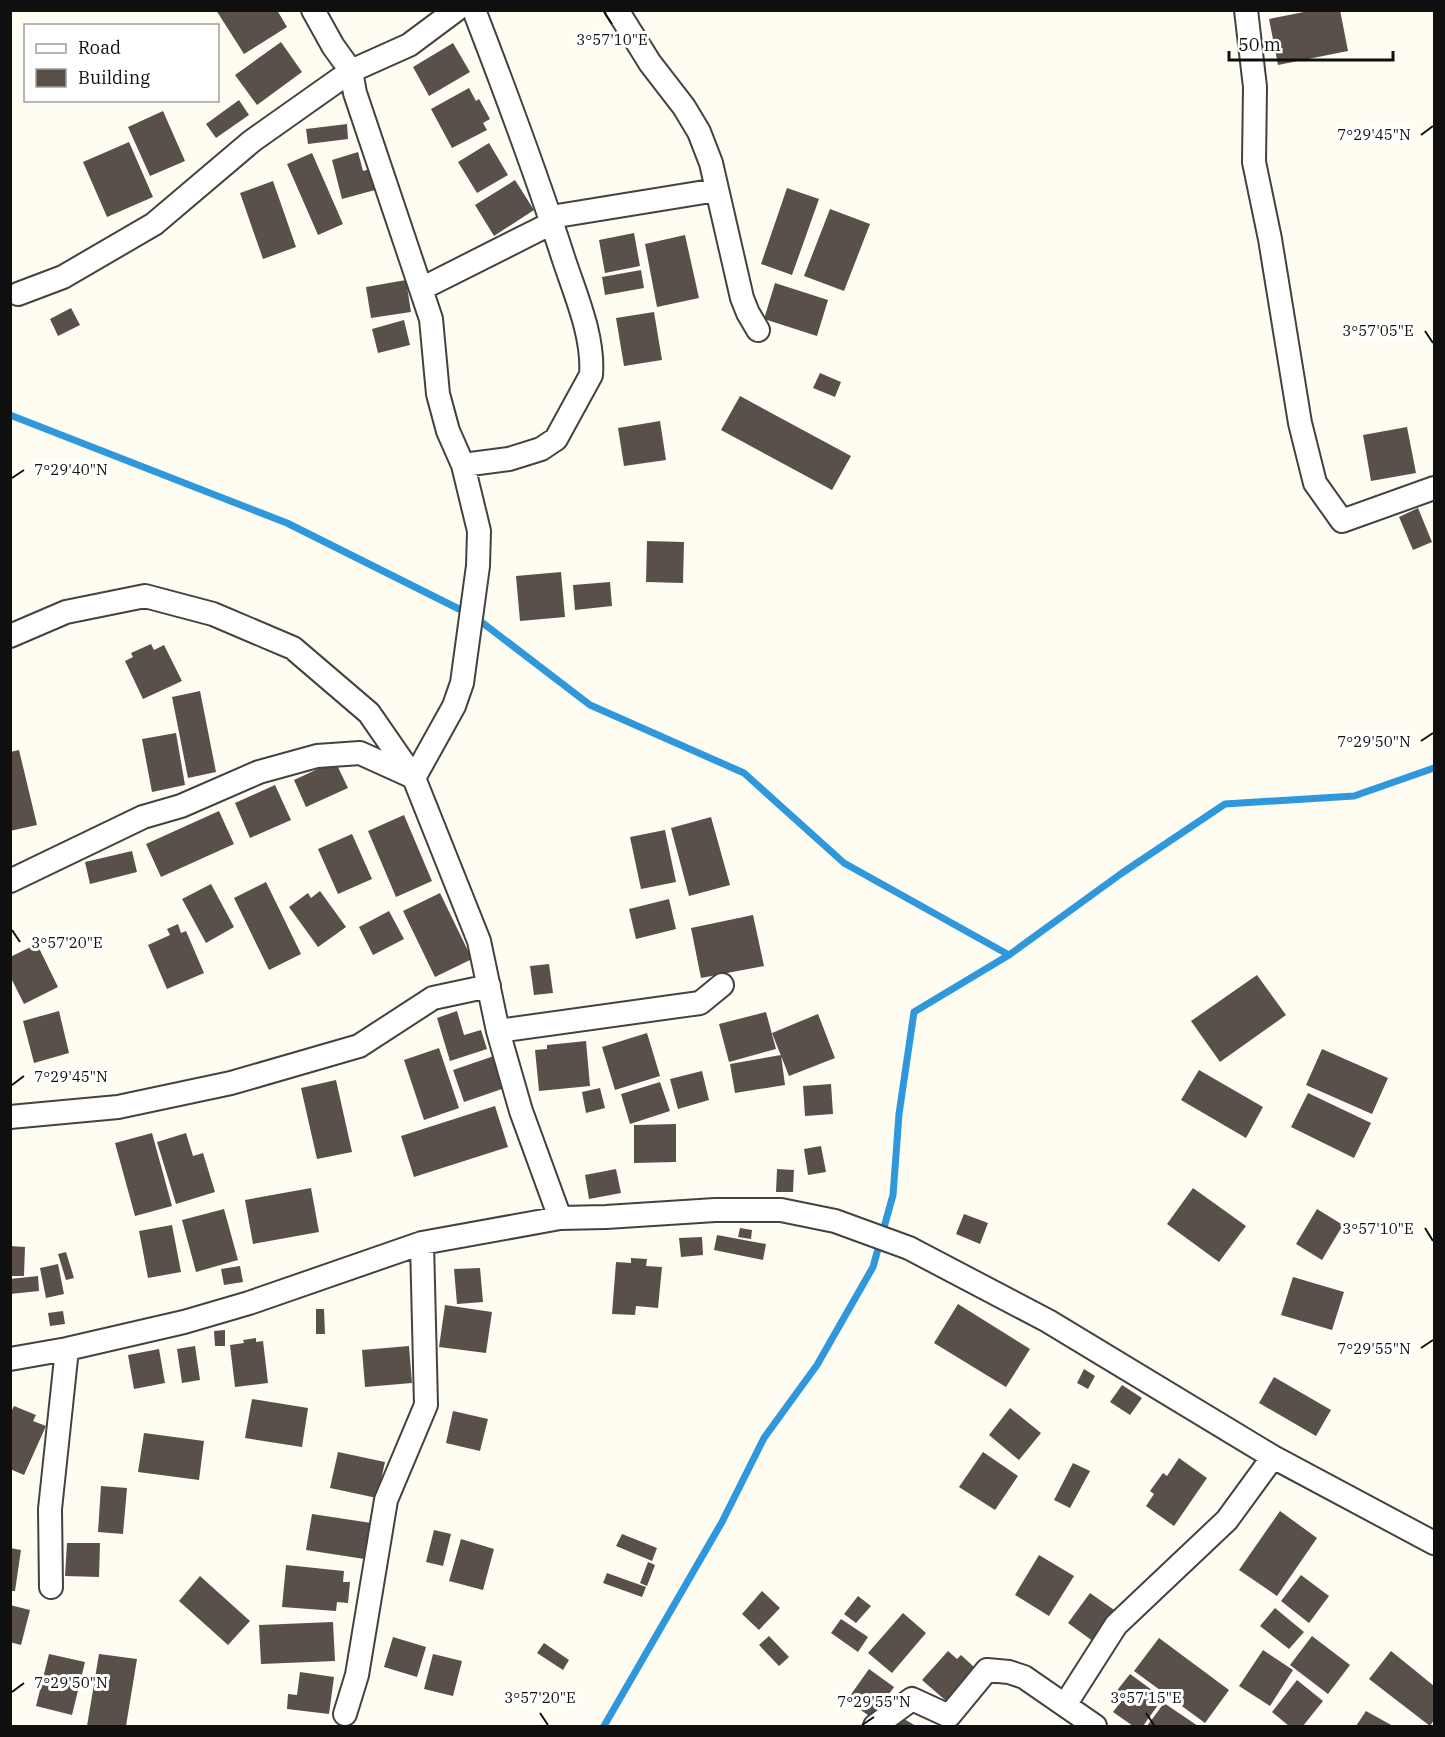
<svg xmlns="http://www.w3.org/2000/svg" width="1445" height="1737" font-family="'IBM Plex Serif',serif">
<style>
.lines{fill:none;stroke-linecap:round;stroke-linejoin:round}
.stream{stroke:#2f98dc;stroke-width:7}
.building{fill:#5a504a}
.minor-casing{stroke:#424242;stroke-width:26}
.minor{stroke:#fff;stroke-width:22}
.ticks{fill:none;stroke:#0f0f0f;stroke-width:2}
.ticks-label{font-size:15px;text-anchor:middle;fill:#0f0f0f;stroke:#fff;stroke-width:6;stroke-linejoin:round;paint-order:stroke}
</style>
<rect width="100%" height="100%" fill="#fffcf2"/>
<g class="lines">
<!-- stream -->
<path class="stream" d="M10,415L287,523L475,617L590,705L744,773L844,863L1009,955
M604,1726L722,1522L764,1438L817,1365L873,1267L893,1195L899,1114L914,1012L1009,955L1122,873L1225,804L1354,796L1434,768"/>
</g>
<!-- building -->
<path class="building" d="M216,10H277L287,27L244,54Z
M1314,10H1340L1348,51L1278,65L1269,19Z
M281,42L302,72L257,105L235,75Z
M453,43L470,72L429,96L413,67Z
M469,88L476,101L479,99L490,119L483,123L487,130L452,148L431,109Z
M239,100L249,115L216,138L206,124Z
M163,111L185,161L150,176L128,127Z
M347,124L348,139L308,144L306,129Z
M129,142L153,197L107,217L83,162Z
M489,143L508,175L477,193L458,162Z
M358,152L363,171L370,169L375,190L342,199L332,160Z
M312,153L343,224L318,235L287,164Z
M515,180L534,210L494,236L475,205Z
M273,181L296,247L263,259L240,193Z
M787,188L819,199L792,275L761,264Z
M830,209L870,224L844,291L804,276Z
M634,233L640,266L605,273L599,240Z
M685,235L699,298L657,307L645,244Z
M641,270L644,288L605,295L602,277Z
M406,280L411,312L371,318L366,287Z
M775,283L828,300L817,336L764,319Z
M71,308L80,325L58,336L50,319Z
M654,312L662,360L624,366L616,318Z
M404,320L410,345L378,353L372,329Z
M820,373L841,382L835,397L813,388Z
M740,396L851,456L832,490L721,430Z
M660,421L666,460L624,466L618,428Z
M1407,427L1416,473L1371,481L1363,435Z
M1418,508L1432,542L1413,550L1399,517Z
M647,541L684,542L683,583L646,582Z
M561,572L565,617L520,621L516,576Z
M610,582L612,606L575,610L573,585Z
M151,644L154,650L164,645L182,681L143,699L125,661L133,657L131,653Z
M200,691L216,772L188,778L172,697Z
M176,733L185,785L152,792L142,739Z
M19,750L37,825L10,831V752Z
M335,761L348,788L306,807L294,780Z
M275,785L291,820L250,838L235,803Z
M219,811L234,844L161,877L146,844Z
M404,815L432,881L396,897L368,831Z
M711,817L730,885L689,896L671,828Z
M665,830L676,882L641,889L630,837Z
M352,834L372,879L338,894L318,849Z
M132,851L137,872L90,884L85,862Z
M266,882L301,954L269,970L234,898Z
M211,884L234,927L206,943L182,899Z
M320,891L346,927L318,947L289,907L308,893L311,898Z
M440,893L472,959L435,977L403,911Z
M669,899L676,929L636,939L629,909Z
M389,911L404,939L373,955L359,927Z
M753,915L764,966L701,978L691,928Z
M178,924L181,933L186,931L204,973L167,989L148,945L170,935L167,929Z
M37,944L58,987L24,1004L10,976V957Z
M549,964L553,993L534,995L530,966Z
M1257,975L1286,1015L1220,1062L1191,1021Z
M59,1011L69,1053L34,1063L23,1021Z
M457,1011L464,1035L481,1030L487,1049L450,1061L437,1018Z
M766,1012L776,1049L729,1062L719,1024Z
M818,1014L835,1058L789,1076L772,1033Z
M647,1033L660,1076L615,1090L602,1047Z
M586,1041L590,1086L539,1091L535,1050L547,1049V1045Z
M439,1048L459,1108L424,1120L404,1060Z
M1322,1049L1388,1078L1372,1114L1306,1085Z
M781,1055L785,1085L735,1093L730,1064Z
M494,1056L505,1088L464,1102L453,1070Z
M1199,1070L1263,1107L1246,1138L1181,1100Z
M702,1071L709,1100L678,1109L670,1079Z
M336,1080L352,1152L317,1159L301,1088Z
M660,1082L670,1111L630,1124L621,1094Z
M831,1084L833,1114L805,1116L803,1086Z
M600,1088L605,1108L586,1113L582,1092Z
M1308,1093L1371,1123L1354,1158L1291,1127Z
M495,1106L508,1147L414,1177L401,1136Z
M676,1124V1162L634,1163V1125Z
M152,1133L172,1206L135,1216L115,1143Z
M186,1133L193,1156L203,1153L215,1192L176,1204L157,1142Z
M821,1146L826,1172L808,1175L804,1149Z
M616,1169L621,1193L589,1199L585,1175Z
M777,1169L794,1170L793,1192H776Z
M311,1188L319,1232L253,1244L245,1200Z
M1193,1188L1246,1226L1219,1262L1167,1224Z
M224,1209L238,1260L196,1272L182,1220Z
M1317,1209L1343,1225L1322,1260L1296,1244Z
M964,1214L988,1223L980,1244L956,1234Z
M172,1225L181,1272L148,1278L139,1231Z
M740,1228L752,1230L751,1239L738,1237Z
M717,1235L766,1244L763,1260L714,1250Z
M702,1237L703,1255L681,1257L679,1238Z
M10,1246L25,1247L24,1276H10Z
M66,1252L74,1278L66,1280L58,1254Z
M631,1258L647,1259L646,1266L662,1267L658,1308L636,1306L635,1315L612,1314L616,1262L631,1263Z
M58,1264L64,1294L46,1298L40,1268Z
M240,1266L243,1282L224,1285L221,1269Z
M480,1268L483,1302L457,1304L454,1269Z
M38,1276L39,1291L10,1294V1279Z
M1293,1277L1344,1292L1332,1330L1281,1315Z
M958,1304L1030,1349L1006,1387L934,1343Z
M445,1305L492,1312L486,1353L439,1347Z
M316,1309H324L325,1334H316Z
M63,1311L65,1324L50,1326L48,1313Z
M225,1330V1346H215L214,1331Z
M256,1338V1342L263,1341L268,1383L235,1387L230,1345L244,1343L243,1340Z
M195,1346L200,1380L182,1383L177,1349Z
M409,1346L412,1383L365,1387L362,1350Z
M159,1349L165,1383L134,1389L128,1355Z
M1084,1369L1095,1376L1088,1389L1077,1383Z
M1274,1377L1331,1410L1316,1436L1259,1403Z
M1122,1385L1142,1398L1130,1415L1110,1402Z
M252,1399L308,1408L302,1447L245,1438Z
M14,1406L36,1415L33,1421L46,1426L24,1475L10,1469V1414Z
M1010,1408L1041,1433L1019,1460L989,1435Z
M453,1411L488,1419L480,1451L446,1443Z
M144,1433L204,1441L199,1480L138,1472Z
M338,1452L385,1462L377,1498L330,1488Z
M983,1452L1018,1476L995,1510L959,1487Z
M1179,1458L1207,1478L1174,1526L1146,1506L1154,1494L1150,1491L1163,1473L1167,1476Z
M1073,1463L1090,1471L1070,1508L1054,1500Z
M101,1486L127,1488L123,1534L98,1532Z
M1280,1511L1317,1538L1277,1596L1239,1570Z
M312,1514L378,1524L371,1560L306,1550Z
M434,1530L451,1534L443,1566L426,1562Z
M622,1534L657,1548L652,1561L616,1546Z
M461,1539L494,1549L483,1590L449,1581Z
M67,1543H100L99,1577L65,1576Z
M10,1548L21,1550L15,1591H10Z
M1039,1555L1074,1576L1049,1616L1015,1595Z
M648,1562L655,1565L647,1586L640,1583Z
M286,1565L344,1571L343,1582H350L348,1603L337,1602L336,1611L282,1607Z
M607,1573L646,1587L642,1597L603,1583Z
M1301,1575L1329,1596L1309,1623L1281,1601Z
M200,1576L250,1621L228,1645L179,1601Z
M762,1591L780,1608L759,1630L742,1614Z
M1090,1593L1117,1612L1094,1642L1068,1623Z
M858,1596L871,1606L856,1623L844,1614Z
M10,1605L30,1610L21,1645L10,1642Z
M1275,1608L1304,1632L1289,1649L1260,1626Z
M903,1613L926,1633L892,1673L868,1653Z
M841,1619L868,1637L858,1652L831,1633Z
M333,1622L335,1661L261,1664L259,1625Z
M769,1636L789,1657L779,1666L759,1645Z
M1312,1636L1350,1665L1328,1694L1290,1665Z
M393,1637L426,1647L417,1677L384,1667Z
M1159,1638L1229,1690L1205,1723L1134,1671Z
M544,1643L569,1660L563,1670L537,1653Z
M1263,1650L1293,1670L1270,1706L1239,1686Z
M948,1651L957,1659L961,1655L974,1667L971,1671L978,1677L952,1706L922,1680Z
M1391,1651L1434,1686V1720L1430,1726L1369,1679Z
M49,1654L85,1662L72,1715L36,1706Z
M99,1654L137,1659L126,1726H87Z
M433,1654L462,1661L453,1696L424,1689Z
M869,1669L894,1687L872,1718L847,1700Z
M300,1672L334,1677L329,1714L287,1709L288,1694L297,1695Z
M1130,1674L1163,1698L1143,1726H1133L1113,1712L1123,1699L1115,1693Z
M1297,1680L1323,1701L1303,1726H1289L1272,1712Z
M1164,1703L1198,1726H1147Z
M1366,1711L1393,1726H1356Z
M899,1716L916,1726H892Z"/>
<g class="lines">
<defs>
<path id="minor" d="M313,10L333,46L351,71L355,93L431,319L438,394L448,431L463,465L479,531L478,566L462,683L454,706L414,778L479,941L498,1031L521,1111L560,1218
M617,10L650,63L684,107L699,132L711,163L742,298L748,313L758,330
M1246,10L1255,87L1254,162L1270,239L1300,423L1315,483L1342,521L1434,488
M551,217L717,190
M421,289L552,223
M18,294L63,277L154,224L252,141L351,71L409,45L456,10
M463,465L509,459L541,449L556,439L591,375C594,337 576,296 564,260C537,176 506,93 474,10
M10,636L66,612L145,596L213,614L293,648L369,713L414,778
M10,881L143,817L181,806L259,772L317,756L360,753L413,777
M498,1031L700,1003L722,985
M10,1117L118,1107L231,1083L359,1046L433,998L489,986
M10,1359L67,1349L184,1322L249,1303L422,1243L560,1218L606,1217L715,1210H781L835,1221L909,1248L1048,1321L1273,1457L1434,1543
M51,1587L50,1509L67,1349
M1065,1705L1116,1625L1227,1520L1273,1457
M345,1714L357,1675L386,1500L426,1405L422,1243
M875,1726L912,1699L949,1716L987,1670L1009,1672L1024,1677L1095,1726"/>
</defs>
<!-- minor casing -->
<use href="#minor" class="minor-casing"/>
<!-- minor -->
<use href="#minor" class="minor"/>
</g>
<!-- ticks -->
<path class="ticks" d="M604,12L612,24M1421,135L1433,126M1425,331L1433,343M12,478L24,470M1421,741L1433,733M12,930L20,942M12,1085L24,1076M1425,1228L1433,1241M1421,1348L1433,1340M12,1692L24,1683M540,1713L548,1725M1146,1713L1154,1725M862,1725L874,1717"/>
<g class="ticks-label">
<text x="612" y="45">3°57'10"E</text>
<text x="1374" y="140">7°29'45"N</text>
<text x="1378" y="336">3°57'05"E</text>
<text x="71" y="475">7°29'40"N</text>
<text x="1374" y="747">7°29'50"N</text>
<text x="67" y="948">3°57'20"E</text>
<text x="71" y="1082">7°29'45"N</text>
<text x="1378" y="1234">3°57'10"E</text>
<text x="1374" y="1354">7°29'55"N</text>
<text x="71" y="1688">7°29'50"N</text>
<text x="540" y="1703">3°57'20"E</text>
<text x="1146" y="1703">3°57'15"E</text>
<text x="874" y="1707">7°29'55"N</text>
</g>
<!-- border -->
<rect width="1445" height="1737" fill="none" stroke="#0f0f0f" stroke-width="24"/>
<!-- legend -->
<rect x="24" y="24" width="195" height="78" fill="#ffffff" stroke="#9f9f9f" stroke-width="1.5"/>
<rect x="36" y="44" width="30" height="9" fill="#ffffff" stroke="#9f9f9f" stroke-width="1.5"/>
<text x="78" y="54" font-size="18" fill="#0f0f0f">Road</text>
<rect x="36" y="69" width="30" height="18" fill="#5a504a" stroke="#9f9f9f" stroke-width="1.5"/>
<text x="78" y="84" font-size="18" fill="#0f0f0f">Building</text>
<!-- scale -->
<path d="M1229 51v9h164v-9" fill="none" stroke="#0f0f0f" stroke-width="3"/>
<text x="1238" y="51" font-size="18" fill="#0f0f0f" stroke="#ffffff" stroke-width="4.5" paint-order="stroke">50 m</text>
</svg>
